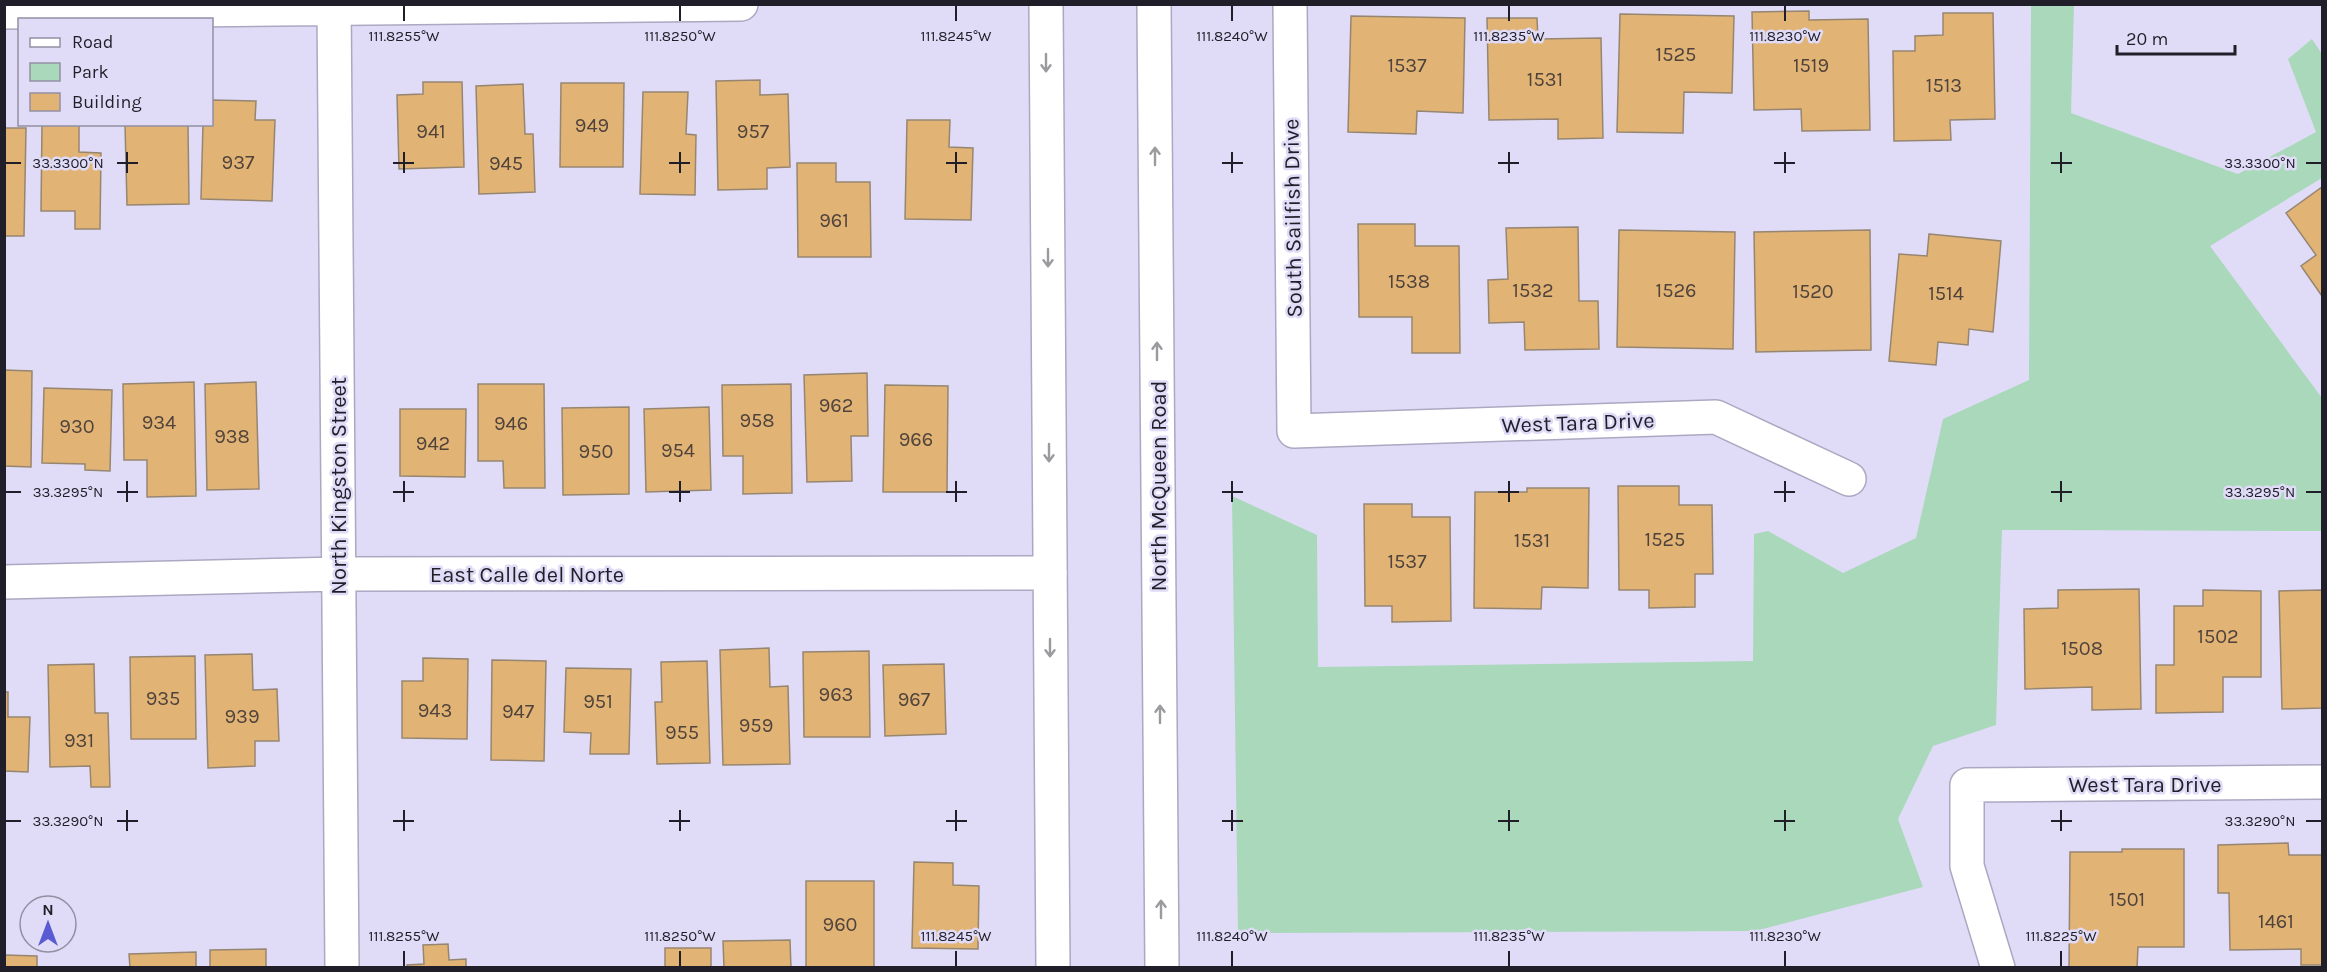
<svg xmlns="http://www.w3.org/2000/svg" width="2327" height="972" font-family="Karla,sans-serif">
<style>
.green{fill:#aad8bb}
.building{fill:#e1b375;stroke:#968671;stroke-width:1.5}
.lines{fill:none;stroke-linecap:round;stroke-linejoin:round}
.street-casing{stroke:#aba8c1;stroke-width:36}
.secondary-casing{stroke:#aba8c1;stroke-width:36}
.street{stroke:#fff;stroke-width:33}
.secondary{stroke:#fff;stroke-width:33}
.oneway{stroke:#9b9a9e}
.ticks{fill:none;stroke:#201e28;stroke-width:2}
.labels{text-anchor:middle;stroke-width:5;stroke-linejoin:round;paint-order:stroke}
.number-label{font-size:20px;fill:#50433b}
.street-label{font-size:22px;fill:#201e28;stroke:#e0dcf7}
.ticks-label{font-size:15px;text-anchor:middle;fill:#201e28;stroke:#e0dcf7;stroke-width:5;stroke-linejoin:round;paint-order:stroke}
</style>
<rect width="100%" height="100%" fill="#e0dcf7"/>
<!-- green -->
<path class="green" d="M2031,5H2074L2071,113L2238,174L2316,132L2288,59L2312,39L2322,54V178L2210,246L2322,398V531L2002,530L1996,725L1933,746L1898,819L1923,887L1755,931L1238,933L1232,496L1317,535L1318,667L1753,661L1754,534L1768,531L1843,573L1916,538L1943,419L2029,380Z"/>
<!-- building -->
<path class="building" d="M1809,11V20L1868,19L1870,130L1802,131L1801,109L1754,110L1752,12Z
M1943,13H1993L1995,119L1950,120L1951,140L1894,141L1893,51H1915V36L1943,35Z
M1620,14L1734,16L1732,93L1684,92L1683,133L1617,132Z
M1351,16L1465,18L1463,113L1417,111L1416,134L1348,132Z
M1487,18H1537L1538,39L1601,38L1603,138L1558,139V119L1489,120Z
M760,80V95L788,94L790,167L767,168V189L718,190L716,81Z
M423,82H462L464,167L399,169L397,95L423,94Z
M561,83H624L623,167H560Z
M523,84L525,134H533L535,192L479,194L476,86Z
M643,92H688L686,134L696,135L695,195L640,194Z
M212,100L256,101L255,120H275L272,201L201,199L203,124H212Z
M907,120H950L949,147L973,148L971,220L905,219Z
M42,124H79V152L101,153L100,229H75V211H41Z
M125,124H188L189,204L127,205Z
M4,128H26L24,236H4Z
M797,163H836V182H870L871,257H798Z
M2322,187V296L2301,266L2316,255L2286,213Z
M1358,224H1415V246H1459L1460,353H1412V317H1359Z
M1578,227L1579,301H1598L1599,349L1525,350L1524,322L1489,323L1488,280L1508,279L1506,228Z
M1619,230L1735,232L1733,349L1617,347Z
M1870,230L1871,350L1756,352L1754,232Z
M1929,234L2001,241L1993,332L1969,329L1968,345L1938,342L1936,365L1889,361L1899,254L1927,256Z
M4,370L32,371L31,467L4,466Z
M867,373L868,436H851L852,481L807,482L804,375Z
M194,382L196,496L147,497V460H124L123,384Z
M256,382L259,489L207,490L205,384Z
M478,384H544L545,488H504L503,461H478Z
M791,384L792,493L743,494V456H723L722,385Z
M885,385L948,386L947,492H883Z
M44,388L112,390L110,471L85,470V464L42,463Z
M629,407V494L563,495L562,408Z
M709,407L711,490L646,492L644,409Z
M400,409H466L465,477L400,476Z
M1618,486H1679V505H1712L1713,574H1695V607L1649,608V590H1619Z
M1527,488H1589L1588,588L1542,587L1541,609L1474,608L1475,492H1527Z
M1364,504H1412V517H1450L1451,621L1392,622V606H1365Z
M2139,589L2141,709L2092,710V687L2025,689L2024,609L2058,608V590Z
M2203,590L2261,591V677H2223V712L2156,713V665H2174V606H2203Z
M2322,590V708L2282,709L2279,591Z
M769,648L770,687L788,686L790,764L723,765L720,650Z
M869,651L870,737H804L803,652Z
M252,654L253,690L277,689L279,741H255V766L208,768L205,655Z
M195,656L196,739H131L130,657Z
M423,658L468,659L467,739L402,738V681H423Z
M492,660L546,661L544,761L491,760Z
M707,661L710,763L657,764L655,702H662L661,662Z
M94,664L95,713H108L110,787H91L90,766L50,767L48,665Z
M944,664L946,734L885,736L883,665Z
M566,668L631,669L629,754H590L591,733L564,732Z
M4,692H8V717H30L28,772L4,771Z
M2288,843L2289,855H2322V965H2301V949L2230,950L2229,893H2218V845Z
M2122,849H2184V947H2138L2137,968H2069L2070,852H2122Z
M914,862L953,863V885L979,886L978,949L912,948Z
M806,881H874V968H806Z
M790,940L791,968H724L723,941Z
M448,944L449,960L466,959V968H407V965L424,964L423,945Z
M665,948H711V968H665Z
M266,949V968H210V950Z
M196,952V968H130L129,954Z
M4,955L37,956V968H4Z"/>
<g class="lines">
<defs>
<path id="street" d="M334,4L342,968
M1290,4L1294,431L1716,417L1849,479
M4,12L741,4
M4,582L338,574L1050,573
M1998,968L1967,866V785L2322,782"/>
<path id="secondary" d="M1046,4L1053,968
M1154,4L1162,968"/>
</defs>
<!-- street casing -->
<use href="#street" class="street-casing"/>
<!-- secondary casing -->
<use href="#secondary" class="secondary-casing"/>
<!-- street -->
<use href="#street" class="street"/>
<!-- secondary -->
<use href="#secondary" class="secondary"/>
</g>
<!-- one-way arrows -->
<defs><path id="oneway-shaft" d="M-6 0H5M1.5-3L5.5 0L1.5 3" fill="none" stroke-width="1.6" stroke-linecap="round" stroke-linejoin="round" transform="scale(1.5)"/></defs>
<g class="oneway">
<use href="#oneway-shaft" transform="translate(1046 63) rotate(90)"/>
<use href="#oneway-shaft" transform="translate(1155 156) rotate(-90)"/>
<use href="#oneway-shaft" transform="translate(1048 258) rotate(90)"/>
<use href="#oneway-shaft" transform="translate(1157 351) rotate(-90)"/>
<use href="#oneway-shaft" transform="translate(1049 453) rotate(90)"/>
<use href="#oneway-shaft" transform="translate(1050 648) rotate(90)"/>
<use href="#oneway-shaft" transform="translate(1160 714) rotate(-90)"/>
<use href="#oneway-shaft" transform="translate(1161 909) rotate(-90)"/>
</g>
<!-- ticks -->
<path class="ticks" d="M404,6V21M680,6V21M956,6V21M1232,6V21M1509,6V21M1785,6V21M127,152V173M404,152V173M680,152V173M956,152V173M1232,152V173M1509,152V173M1785,152V173M2061,152V173M6,163H21M117,163H138M393,163H414M669,163H690M946,163H967M1222,163H1243M1498,163H1519M1774,163H1795M2051,163H2072M2306,163H2321M127,481V502M404,481V502M680,481V502M956,481V502M1232,481V502M1509,481V502M1785,481V502M2061,481V502M6,492H21M117,492H138M393,492H414M669,492H690M946,492H967M1222,492H1243M1498,492H1519M1774,492H1795M2051,492H2072M2306,492H2321M127,810V831M404,810V831M680,810V831M956,810V831M1232,810V831M1509,810V831M1785,810V831M2061,810V831M6,821H21M117,821H138M393,821H414M669,821H690M946,821H967M1222,821H1243M1498,821H1519M1774,821H1795M2051,821H2072M2306,821H2321M404,951V966M680,951V966M956,951V966M1232,951V966M1509,951V966M1785,951V966M2061,951V966"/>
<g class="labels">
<!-- number labels -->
<g class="number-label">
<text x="1676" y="61">1525</text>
<text x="1407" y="72">1537</text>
<text x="1811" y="72">1519</text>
<text x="1545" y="86">1531</text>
<text x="1944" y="92">1513</text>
<text x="592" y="132">949</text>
<text x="431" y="138">941</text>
<text x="753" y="138">957</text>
<text x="238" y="169">937</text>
<text x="506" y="170">945</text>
<text x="834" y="227">961</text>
<text x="1409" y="288">1538</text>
<text x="1533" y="297">1532</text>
<text x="1676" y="297">1526</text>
<text x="1813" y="298">1520</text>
<text x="1946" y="300">1514</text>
<text x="836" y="412">962</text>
<text x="757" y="427">958</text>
<text x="159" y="429">934</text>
<text x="511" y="430">946</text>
<text x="77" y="433">930</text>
<text x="232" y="443">938</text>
<text x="916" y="446">966</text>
<text x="433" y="450">942</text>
<text x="678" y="457">954</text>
<text x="596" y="458">950</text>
<text x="1665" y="546">1525</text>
<text x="1532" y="547">1531</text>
<text x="1407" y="568">1537</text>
<text x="2218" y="643">1502</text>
<text x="2082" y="655">1508</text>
<text x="836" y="701">963</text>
<text x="163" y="705">935</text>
<text x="914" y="706">967</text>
<text x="598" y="708">951</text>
<text x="435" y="717">943</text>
<text x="518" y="718">947</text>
<text x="242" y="723">939</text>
<text x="756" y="732">959</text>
<text x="682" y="739">955</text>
<text x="79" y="747">931</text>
<text x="2127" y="906">1501</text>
<text x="2276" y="928">1461</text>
<text x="840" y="931">960</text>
</g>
<!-- street labels -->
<g class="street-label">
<text transform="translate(1292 218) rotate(-91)" y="8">South Sailfish Drive</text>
<text transform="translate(1578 422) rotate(-2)" y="8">West Tara Drive</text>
<text transform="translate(338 486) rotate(-90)" y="8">North Kingston Street</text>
<text transform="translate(1158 486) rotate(-90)" y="8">North McQueen Road</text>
<text x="527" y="582">East Calle del Norte</text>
<text x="2145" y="792">West Tara Drive</text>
</g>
</g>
<g class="ticks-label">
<text x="404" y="41">111.8255°W</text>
<text x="680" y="41">111.8250°W</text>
<text x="956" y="41">111.8245°W</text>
<text x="1232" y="41">111.8240°W</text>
<text x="1509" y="41">111.8235°W</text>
<text x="1785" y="41">111.8230°W</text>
<text x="68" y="168">33.3300°N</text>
<text x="2260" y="168">33.3300°N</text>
<text x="68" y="497">33.3295°N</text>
<text x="2260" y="497">33.3295°N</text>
<text x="68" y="826">33.3290°N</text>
<text x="2260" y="826">33.3290°N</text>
<text x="404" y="941">111.8255°W</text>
<text x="680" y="941">111.8250°W</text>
<text x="956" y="941">111.8245°W</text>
<text x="1232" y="941">111.8240°W</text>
<text x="1509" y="941">111.8235°W</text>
<text x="1785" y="941">111.8230°W</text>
<text x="2061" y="941">111.8225°W</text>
</g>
<!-- border -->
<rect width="2327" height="972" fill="none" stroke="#201e28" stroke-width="12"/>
<!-- legend -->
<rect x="18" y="18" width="195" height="108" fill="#e0dcf7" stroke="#9390a4" stroke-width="1.5"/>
<rect x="30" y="38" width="30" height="9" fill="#ffffff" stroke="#9390a4" stroke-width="1.5"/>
<text x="72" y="48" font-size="18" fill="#201e28">Road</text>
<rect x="30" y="63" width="30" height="18" fill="#aad8bb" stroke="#9390a4" stroke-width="1.5"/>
<text x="72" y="78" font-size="18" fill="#201e28">Park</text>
<rect x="30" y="93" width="30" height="18" fill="#e1b375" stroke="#9390a4" stroke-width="1.5"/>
<text x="72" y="108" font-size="18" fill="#201e28">Building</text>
<!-- north arrow -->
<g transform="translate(48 924)"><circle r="28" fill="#e0dcf7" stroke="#9390a4" stroke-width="1.5"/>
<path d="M0-4.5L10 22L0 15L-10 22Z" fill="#5a5bd2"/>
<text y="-9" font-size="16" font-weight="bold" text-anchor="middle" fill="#201e28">N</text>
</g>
<!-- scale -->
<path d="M2117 45v9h118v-9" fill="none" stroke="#201e28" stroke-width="3"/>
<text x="2126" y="45" font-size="18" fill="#201e28" stroke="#e0dcf7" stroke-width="4.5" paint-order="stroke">20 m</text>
</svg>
